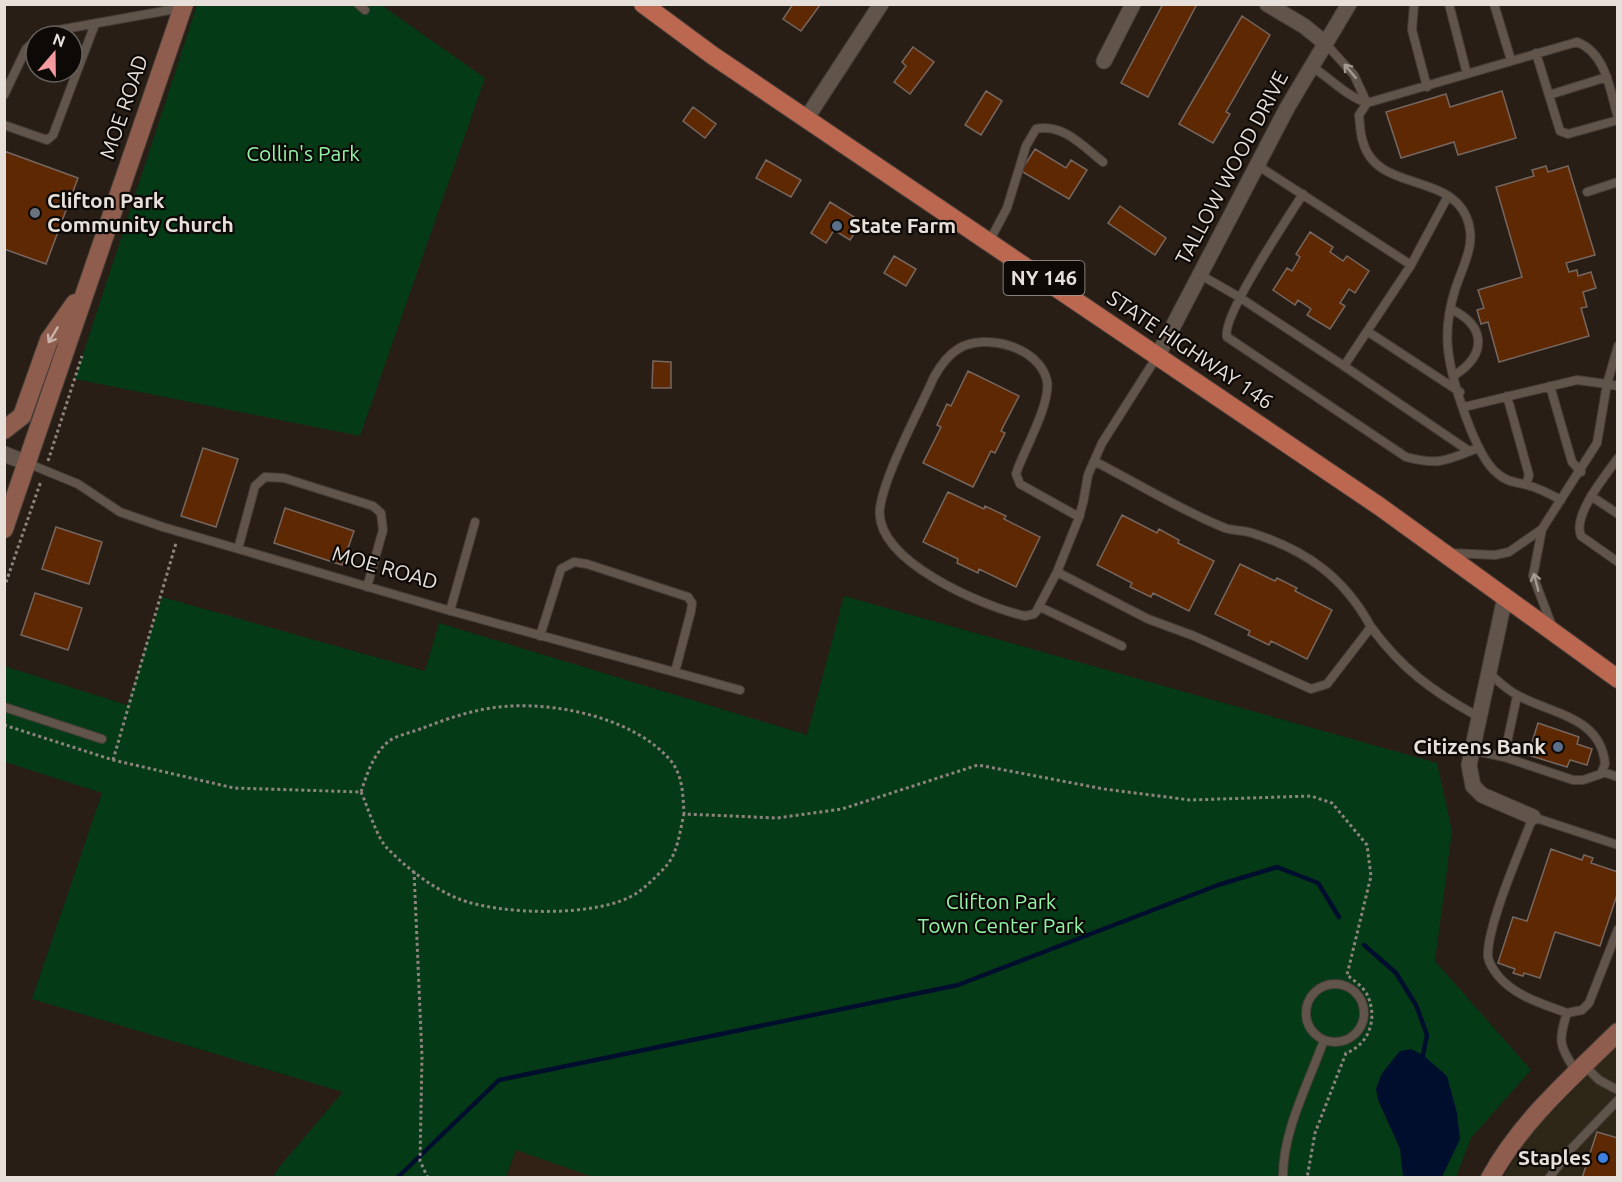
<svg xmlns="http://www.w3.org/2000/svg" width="1622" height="1182" font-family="Ubuntu,sans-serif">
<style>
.commercial{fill:#2e2616}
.built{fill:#322216}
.green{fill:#053a16}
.water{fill:#000e2d}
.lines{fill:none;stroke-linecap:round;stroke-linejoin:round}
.stream{stroke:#000e2d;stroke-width:4.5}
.building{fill:#5e2802;stroke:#756760;stroke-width:1.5}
.lane-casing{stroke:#443c37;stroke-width:10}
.street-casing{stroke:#443c37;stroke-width:17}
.secondary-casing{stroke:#443c37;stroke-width:20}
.primary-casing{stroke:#443c37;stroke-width:20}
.path{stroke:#8d847e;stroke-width:3;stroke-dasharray:3 3;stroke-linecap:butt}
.lane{stroke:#60544b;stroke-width:8}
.street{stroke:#60544b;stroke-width:15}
.secondary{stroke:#8e5d4d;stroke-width:18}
.primary{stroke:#bc674f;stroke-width:18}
.oneway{stroke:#a49a92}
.oneway2{stroke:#c8b2a9}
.worship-dot{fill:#6b7280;stroke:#0d0906;stroke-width:2}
.service-dot{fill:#5c6f8a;stroke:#0d0906;stroke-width:2}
.shop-dot{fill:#3f7fe0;stroke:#0d0906;stroke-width:2}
.labels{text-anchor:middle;stroke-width:4.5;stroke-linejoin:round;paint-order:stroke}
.shield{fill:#0d0906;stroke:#a69f9a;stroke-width:1.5}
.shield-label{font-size:20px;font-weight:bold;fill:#e7dfda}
.street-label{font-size:21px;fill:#e7dfda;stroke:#0d0906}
.park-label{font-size:21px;fill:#92f5a5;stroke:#0d0906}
.poi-label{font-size:21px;font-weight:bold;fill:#e7dfda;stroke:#0d0906;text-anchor:start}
</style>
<rect width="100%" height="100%" fill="#281e16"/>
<!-- commercial -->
<path class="commercial" d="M1617,1045V1177L1503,1178L1529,1135Z"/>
<!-- built -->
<path class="built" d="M516,1150L596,1177L506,1178Z"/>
<!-- green -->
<path class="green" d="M197,5H381L485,78L360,436L75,379Z
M844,596L1437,763L1452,831L1435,961L1531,1070L1471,1138L1456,1177L596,1178L516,1150L506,1177H273L281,1165L343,1092L32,999L102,793L5,762L4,666L127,705L162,597L425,671L439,623L807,735Z"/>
<!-- water -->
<path class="water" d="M1411,1049L1423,1055L1447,1076L1457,1113L1460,1139L1442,1177H1403L1400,1149L1378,1100L1376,1089L1382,1073L1400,1051Z"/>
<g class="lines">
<!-- stream -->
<path class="stream" d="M1364,945L1396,973L1416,1005L1427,1035L1423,1055
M397,1178L499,1080L958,985L1218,885L1277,867L1318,883L1339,917"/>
</g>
<!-- building -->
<path class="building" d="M793,4L820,5L801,31L783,19Z
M1163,4H1197L1148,97L1121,83Z
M1242,16L1270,35L1226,112L1230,114L1213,143L1179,124Z
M913,47L934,62L910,94L894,82L906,66L902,62Z
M986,91L1002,101L981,135L965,125Z
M1502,91L1516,138L1458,155L1454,142L1401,158L1386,112L1446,94L1450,107Z
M693,107L716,124L705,138L683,121Z
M1035,149L1066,168L1071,160L1087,170L1069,199L1021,171Z
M4,151L78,178L46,264L4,249Z
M766,160L801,180L791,197L756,178Z
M1546,166L1548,172L1568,166L1595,255L1566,263L1569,272L1577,270L1578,276L1591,272L1596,288L1583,292L1587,307L1581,308L1589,336L1499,362L1488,322L1481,324L1477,310L1484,308L1478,290L1522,277L1496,187L1534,176L1532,170Z
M830,202L862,222L850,240L834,230L826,243L811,233Z
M1120,206L1166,238L1155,255L1108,223Z
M1310,232L1333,247L1330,252L1343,261L1347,256L1369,271L1355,293L1349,289L1340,303L1345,306L1330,329L1307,315L1311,309L1298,300L1295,305L1273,290L1287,268L1292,271L1300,257L1296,254Z
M894,256L916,269L906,286L884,273Z
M653,361L671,362V388H652Z
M968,371L1019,396L1001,431L1005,433L995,453L991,451L973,487L923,463L941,427L937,425L947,404L951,406Z
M203,448L238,459L216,527L181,516Z
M948,492L984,509L985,506L1006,516L1004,519L1040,537L1016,587L979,569L978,573L957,563L958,559L923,542Z
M285,508L354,531L342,565L274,543Z
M1122,515L1157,533L1159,529L1179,540L1178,543L1214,561L1189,611L1153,593L1151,597L1130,587L1132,583L1097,565Z
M56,527L102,542L89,584L42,569Z
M1240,564L1275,581L1277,578L1297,588L1295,591L1332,610L1307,659L1271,641L1269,645L1248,635L1250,631L1215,614Z
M35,593L82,608L68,650L21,635Z
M1538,723L1579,737L1577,744L1592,749L1587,765L1570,760L1567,767L1528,755Z
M1551,849L1582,860L1584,855L1593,858L1591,863L1618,872V892L1600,946L1555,932L1540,978L1524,973L1523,976L1513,973L1515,969L1498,963L1513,917L1527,921Z
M1597,1132L1618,1138V1178H1582Z"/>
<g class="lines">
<defs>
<path id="lane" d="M358,4L365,10
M1414,4L1412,30L1427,87
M1449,4L1467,74
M1494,4L1511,60
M43,36L53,31L181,8
M1326,44L1354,75L1367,103
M1536,53L1560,131L1568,134L1618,120
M1311,66C1330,78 1346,96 1367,103L1577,42C1606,53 1610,90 1618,118
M4,95L26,49L36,40
M1549,95L1607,77
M1367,103L1359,115C1360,124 1360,134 1363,142C1376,191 1447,173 1466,216C1478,243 1463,264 1455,290C1449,309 1446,329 1448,349C1451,378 1475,457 1498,474C1507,482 1516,482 1527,485C1539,488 1550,494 1561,500
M4,125L47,140L53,135L95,24
M1587,192L1618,182
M1303,194C1289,216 1221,317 1227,337L1406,457C1440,466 1447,460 1478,448
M989,242L1007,208L1026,146L1036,129C1063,123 1084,147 1103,162
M1411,265L1448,196
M1199,274L1239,297L1344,366L1411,265L1257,165
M1451,309C1486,326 1487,354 1455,375
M1367,331L1460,392
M1344,366L1469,451
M1550,386L1572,462L1581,472
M1507,396L1529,475L1526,485
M1464,407L1577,380L1607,384L1618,346
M1618,458C1606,475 1572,515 1581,536L1618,562
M27,463L78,484L120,512L163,527L444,609L740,690
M1591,496L1618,514
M1084,499L1079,517L1020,484L1016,474L1018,468C1026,447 1051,402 1047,381C1040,347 985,332 958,349C947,356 940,366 934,377C919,411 885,473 880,508C873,561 985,607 1025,616L1034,614L1040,607L1122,646
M1083,503L1088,475L1102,443L1158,355
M1542,529L1533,576L1552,626
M238,549L255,486L265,477L284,478L373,506L381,513L383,530L367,587
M1450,553L1495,555L1509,552L1542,529L1597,443L1607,384L1618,386
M1057,572L1148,619L1194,636L1311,689L1327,684L1371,627C1344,577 1306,550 1252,533C1243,530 1234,531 1225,528C1180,510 1137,483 1094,461L1088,475
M1037,610L1057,572L1080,515
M450,611L475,522
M1371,627C1402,669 1432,691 1477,716
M540,636L561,569L574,562L587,564L688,597L692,603L691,611L675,672
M4,707L102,739
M1471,750L1504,757L1573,780H1583L1601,774L1605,764C1601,717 1552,714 1519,696C1508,691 1498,681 1489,673
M1504,757L1517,696
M1603,772L1618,777
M1306 1013a29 29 0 1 1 58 0a29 29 0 1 1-58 0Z
M1567,1013C1543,1004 1517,997 1499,977C1495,972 1489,963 1488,957C1486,928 1521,848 1533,817L1618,845
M1584,1065L1599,1080L1618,1090
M1576,1071C1559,1046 1558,1041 1567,1013L1582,1010L1589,1003L1618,929
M1283,1178C1282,1132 1309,1082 1324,1040
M1549,1178L1572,1148L1618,1100"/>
<path id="street" d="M1267,4L1304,26L1325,43
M1104,61L1133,4
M806,119L881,4
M1158,355L1287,108L1349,4
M4,454L27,463
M1505,597L1469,765L1473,786L1482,795L1533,817"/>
<path id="secondary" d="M4,430L22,416L49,340L75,303
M4,529L184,4
M1490,1178C1522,1120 1571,1078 1618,1032"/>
<path id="primary" d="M643,4L712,55L1379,506L1618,679"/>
</defs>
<!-- lane casing -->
<use href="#lane" class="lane-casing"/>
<!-- street casing -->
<use href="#street" class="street-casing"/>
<!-- secondary casing -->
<use href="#secondary" class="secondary-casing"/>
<!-- primary casing -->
<use href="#primary" class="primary-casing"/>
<!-- path -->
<path class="path" d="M48,461L82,356
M4,588L41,481
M4,725L113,760L234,788L361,792C367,774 373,754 389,741C398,735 413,732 423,728C441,721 461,714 480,710C538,697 632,714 671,761C683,776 683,796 684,814L777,818L842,809L978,765L1104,789L1190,800L1311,796L1332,803L1367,845L1371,876L1347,975C1355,981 1366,989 1369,999C1377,1021 1368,1045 1346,1053L1315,1133L1307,1178
M113,760L176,543
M361,792C368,807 377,839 388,849C408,869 432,888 459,899C499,915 600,918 637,893C647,886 659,874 667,865C678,852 680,830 684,814
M414,871L422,1057L420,1161L428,1178"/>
<!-- lane -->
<use href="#lane" class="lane"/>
<!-- street -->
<use href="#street" class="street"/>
<!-- secondary -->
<use href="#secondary" class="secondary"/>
<!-- primary -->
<use href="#primary" class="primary"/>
</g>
<!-- one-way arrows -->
<defs><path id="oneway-shaft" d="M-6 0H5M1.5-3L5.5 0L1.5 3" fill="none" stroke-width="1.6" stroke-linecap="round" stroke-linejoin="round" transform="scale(1.5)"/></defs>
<g class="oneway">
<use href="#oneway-shaft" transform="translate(1350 71) rotate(-130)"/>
<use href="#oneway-shaft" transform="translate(1536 582) rotate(-105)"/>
</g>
<use class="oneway2" href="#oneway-shaft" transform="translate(53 335) rotate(121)"/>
<!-- markers -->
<circle class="worship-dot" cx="35" cy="213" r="6"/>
<g class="service-dot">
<circle cx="837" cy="226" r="6"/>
<circle cx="1558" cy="747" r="6"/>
</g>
<circle class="shop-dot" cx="1603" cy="1158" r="6"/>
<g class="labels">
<!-- shield labels -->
<rect class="shield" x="1003.5" y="261" width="81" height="34" rx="4.5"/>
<g class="shield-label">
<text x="1044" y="285">NY 146</text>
</g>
<!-- street labels -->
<g class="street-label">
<text transform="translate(124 107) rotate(-71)" y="7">MOE ROAD</text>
<text transform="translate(1232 168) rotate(-62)" y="7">TALLOW WOOD DRIVE</text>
<text transform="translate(1190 350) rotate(34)" y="7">STATE HIGHWAY 146</text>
<text transform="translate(385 568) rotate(16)" y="7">MOE ROAD</text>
</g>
<!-- park labels -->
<g class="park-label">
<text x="303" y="161">Collin's Park</text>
<text x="1001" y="909">Clifton Park<tspan x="1001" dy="24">Town Center Park</tspan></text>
</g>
<!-- poi labels -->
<g class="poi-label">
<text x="47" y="208">Clifton Park<tspan x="47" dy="24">Community Church</tspan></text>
<text x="849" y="233">State Farm</text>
<text x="1546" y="754" text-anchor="end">Citizens Bank</text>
<text x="1591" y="1165" text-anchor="end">Staples</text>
</g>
</g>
<!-- border -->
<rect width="1622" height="1182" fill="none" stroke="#e7dfda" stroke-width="12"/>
<!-- north arrow -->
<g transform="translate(54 54) rotate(20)"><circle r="28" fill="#0d0906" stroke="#645f5b" stroke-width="1.5"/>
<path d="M0-4.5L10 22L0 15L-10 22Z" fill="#f59b9f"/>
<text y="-9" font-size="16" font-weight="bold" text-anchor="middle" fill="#e7dfda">N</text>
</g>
</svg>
